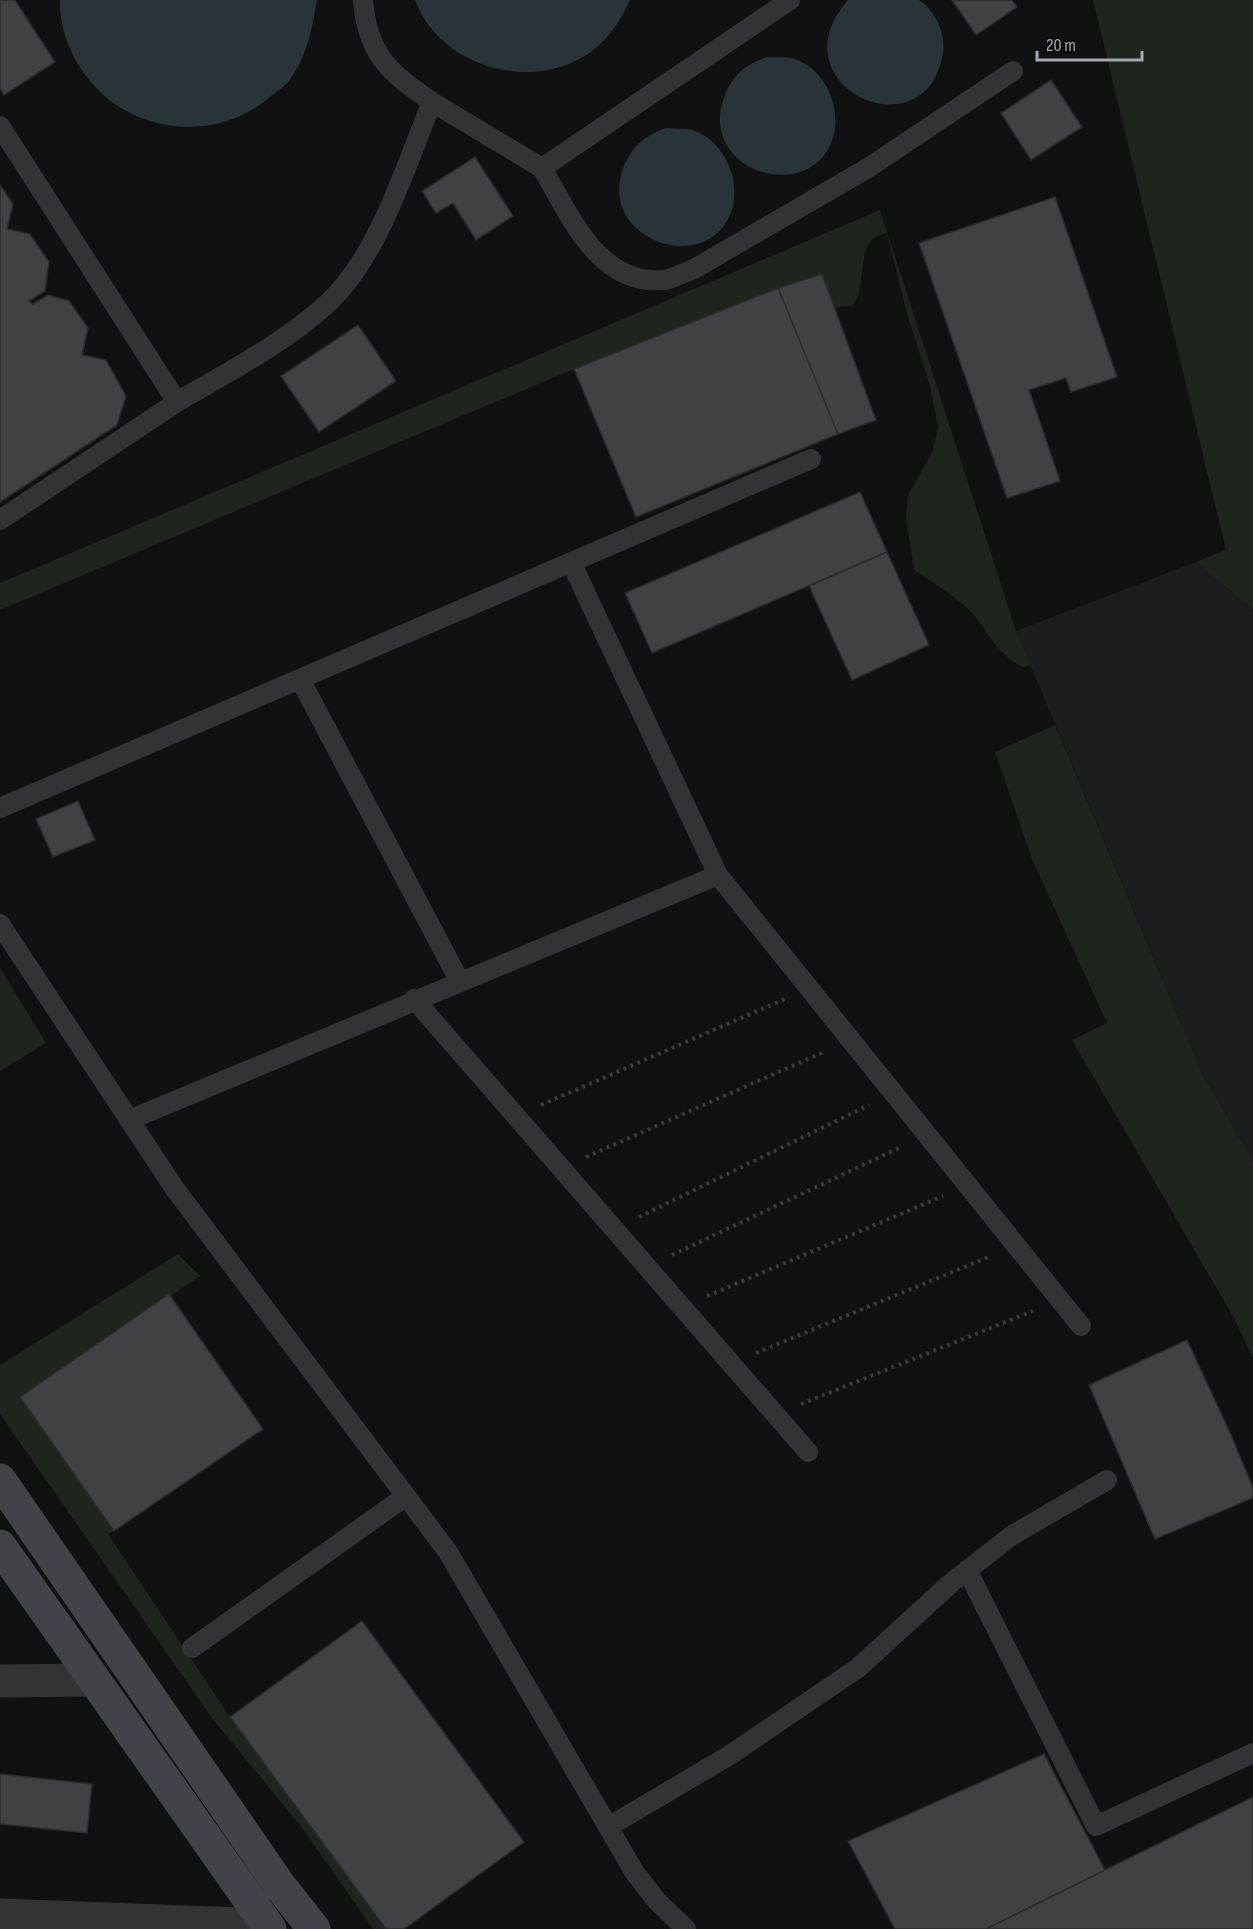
<svg xmlns="http://www.w3.org/2000/svg" width="1253" height="1929" font-family="'Sofia Sans Condensed',sans-serif">
<style>
.built{fill:#1d1d1f}
.green{fill:#1d251d}
.water{fill:#293438}
.building{fill:#404145;stroke:#2b2b2e;stroke-width:1.5}
.lines{fill:none;stroke-linecap:round;stroke-linejoin:round}
.path{stroke:#383b3e;stroke-width:4;stroke-dasharray:3 4.5;stroke-linecap:butt}
.service{stroke:#323337;stroke-width:20}
.minor{stroke:#323337;stroke-width:33}
.secondary{stroke:#404347;stroke-width:33}
</style>
<rect width="100%" height="100%" fill="#111112"/>
<!-- built -->
<path class="built" d="M1196,562L1253,610V1161L1203,1075L1016,631Z"/>
<!-- green -->
<path class="green" d="M1093,0H1253V610L1196,562L1226,550Z
M880,210L1016,631L1031,665L1022,667C992,649 992,635 971,612C955,595 933,583 914,570L906,518L908,495L933,451L938,427L930,386L906,310L887,233C851,239 871,284 852,306L834,307L822,275L778,288L574,369L0,610V583Z
M1055,725L1203,1075L1253,1161V1358L1234,1318L1072,1040L1107,1023L1032,859L995,752Z
M0,968L46,1043L0,1071Z
M178,1254L200,1276L21,1397L114,1531L108,1534L230,1717L386,1929H373L303,1829L212,1718L0,1414V1365Z"/>
<!-- water -->
<path class="water" d="M60,0H317C312,29 307,57 289,81C284,87 277,91 271,96C213,147 123,133 81,69C68,49 59,24 60,0Z
M415,0H630C621,20 610,37 592,51C534,94 440,68 415,0Z
M848,0H919C935,10 946,34 943,52C928,157 772,86 848,0Z
M767,57C775,58 786,56 794,59C825,68 842,108 833,137C813,207 694,172 725,95C734,74 745,65 767,57Z
M666,128C674,129 686,128 693,130C724,141 741,179 732,209C711,279 594,241 624,166C633,145 645,136 666,128Z"/>
<!-- building -->
<path class="building" d="M0,0H15L55,62L4,95L0,88Z
M952,0H1012L1017,7L976,35Z
M1051,80L1082,127L1031,160L1001,113Z
M475,157L513,216L476,240L453,203L436,213L422,191Z
M0,185L13,204L7,229L30,234L49,262L45,291L29,301L33,304L48,295L69,301L88,328L82,355L106,360L126,396L117,425L0,502Z
M1055,197L1117,377L1071,392L1066,378L1029,390L1060,481L1007,498L919,243Z
M822,274L876,420L838,434L778,288Z
M778,288L838,434L636,517L574,369Z
M358,325L396,381L319,432L281,376Z
M860,492L887,552L652,653L625,593Z
M887,552L929,645L852,680L809,586Z
M78,801L95,840L53,857L36,819Z
M169,1294L263,1429L114,1531L20,1397Z
M1187,1340L1232,1437L1253,1488V1498L1155,1539L1089,1385Z
M362,1621L524,1842L404,1929H386L230,1717Z
M1044,1754L1105,1870L986,1929H895L848,1841Z
M0,1774L92,1784L87,1833L0,1824Z
M1253,1797V1929H986L1105,1870Z"/>
<g class="lines">
<!-- path -->
<path class="path" d="M541,1105L785,999
M586,1157L826,1051
M639,1217L869,1105
M672,1255L901,1147
M707,1296L943,1196
M756,1353L991,1256
M801,1404L1033,1311"/>
<!-- service -->
<path class="service" d="M432,102L542,168L790,0
M0,126L177,402L0,520
M542,168C570,215 598,286 664,280C673,279 685,272 694,269L868,168L1013,71
M177,402C228,372 283,344 327,304C379,256 405,167 432,102C390,73 367,55 363,0
M571,562L718,875L1081,1326
M300,679L459,980
M0,808L811,459
M0,924L175,1189L448,1552L635,1873L657,1901L686,1929
M414,999L808,1452
M129,1120L718,875
M967,1570L1096,1826L1253,1753
M192,1648L406,1496
M608,1827L730,1755L858,1668L951,1583L1011,1536L1107,1480"/>
<!-- minor -->
<path class="minor" d="M0,1681L93,1680
M0,1915L267,1925"/>
<!-- secondary -->
<path class="secondary" d="M0,1480L280,1886L314,1929
M0,1546L270,1929"/>
</g>
<!-- scale -->
<path d="M1037 51v9h105v-9" fill="none" stroke="#a2aab4" stroke-width="3"/>
<text x="1046" y="51" font-size="18" fill="#a2aab4" stroke="#0c0c0d" stroke-width="4.5" paint-order="stroke">20 m</text>
</svg>
